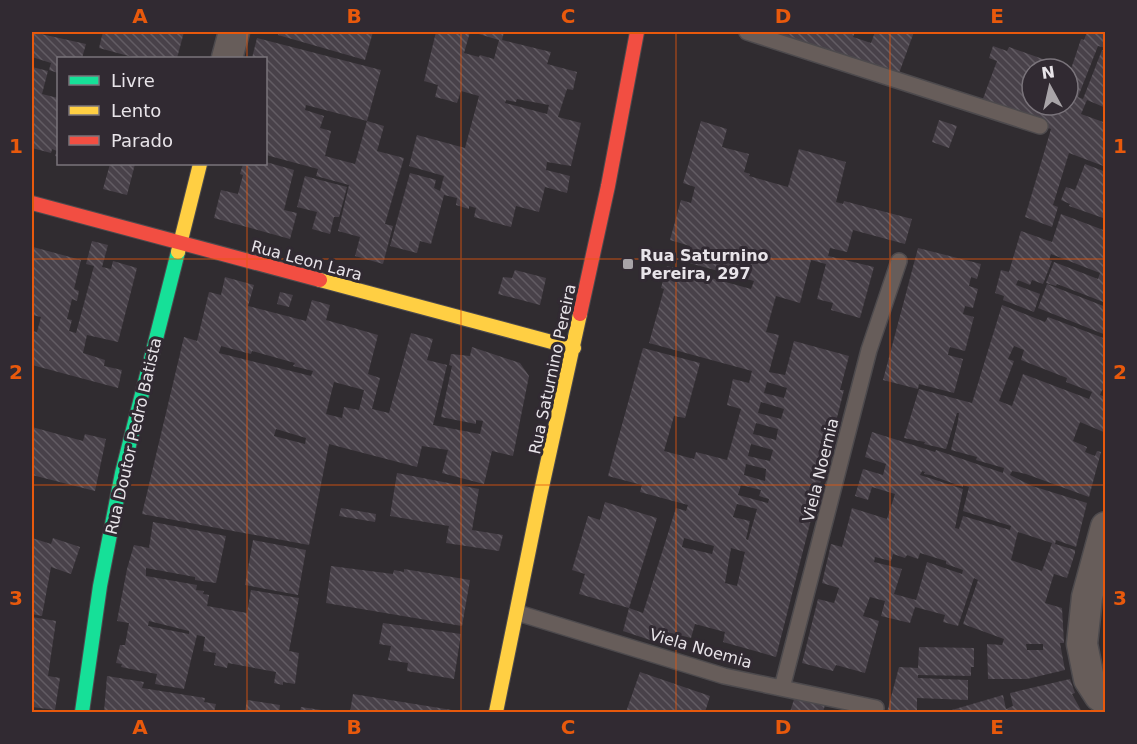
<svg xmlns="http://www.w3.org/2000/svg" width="1137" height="744" font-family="'DejaVu Sans',sans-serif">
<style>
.building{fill:url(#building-back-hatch);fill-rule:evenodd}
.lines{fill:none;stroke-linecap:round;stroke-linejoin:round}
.lane-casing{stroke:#4d4a4d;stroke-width:18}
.street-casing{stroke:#4d4a4d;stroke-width:33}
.fast-casing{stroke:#4d4a4d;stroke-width:16}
.slow-casing{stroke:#4d4a4d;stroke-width:16}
.jam-casing{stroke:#4d4a4d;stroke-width:16}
.lane{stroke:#675d5a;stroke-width:15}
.street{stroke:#675d5a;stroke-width:30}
.fast{stroke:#16e098;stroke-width:14}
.slow{stroke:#ffcf43;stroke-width:14}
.jam{stroke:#f24e42;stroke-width:14}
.grid{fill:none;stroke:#e8590c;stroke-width:1.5;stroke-opacity:0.55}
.poi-dot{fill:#a8a4a8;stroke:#312a32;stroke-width:2}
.labels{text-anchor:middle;stroke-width:6;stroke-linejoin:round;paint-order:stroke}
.poi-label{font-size:16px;font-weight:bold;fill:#e8e4e9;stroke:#312a32;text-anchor:start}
.street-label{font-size:16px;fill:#e8e4e9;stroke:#312a32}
.neatline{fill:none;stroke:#e8590c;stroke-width:2}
.grid-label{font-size:20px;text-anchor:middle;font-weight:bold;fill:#e8590c}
</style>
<defs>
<pattern id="building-back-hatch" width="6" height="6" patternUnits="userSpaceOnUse" patternTransform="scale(1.5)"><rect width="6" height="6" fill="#484149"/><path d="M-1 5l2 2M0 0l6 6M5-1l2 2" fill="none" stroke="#625c63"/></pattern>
</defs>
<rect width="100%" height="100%" fill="#302c30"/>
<!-- building -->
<path class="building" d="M32,32L86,44L82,58H58V73L49,70L51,63L32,57Z
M103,32H184L177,58H136L99,48Z
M279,32H373L365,60L278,35Z
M436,32H470L464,53L479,57L480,55L494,59L499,40L472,32H504L502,40L551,52L547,64L577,72L573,90L567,89L558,117L581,123L571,166L547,162L546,170L570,176L567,193L545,187L539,212L516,206L511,227L474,217L476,208L469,206V209L456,205L457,198L444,195L431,244L420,241L417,253L390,246L410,173L436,180L434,188L440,191L444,176L409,166L417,135L465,148L479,96L461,91L457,103L447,100L435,97L438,85L424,81ZM517,99L549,105L547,114L505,103L506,100L516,102Z
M771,32H855L853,37L871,43L875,32H914L898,76Z
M1087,32H1106V48L1098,46L1078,97L1083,99L1102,50L1106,51V108L1087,100L1081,114L1106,123V167L1069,153L1053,205L1058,207L1052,227L1025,217L1051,129L981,104L997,61L989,58L993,46L1007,51L1009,47L1071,69L1081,39L1084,40ZM1032,69H1068V105H1032Z
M257,38L381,70L367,121L384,126L377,151L404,158L385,224L393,226L383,264L355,256L360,237L338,231L349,185L316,176L318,169L266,155V58H252ZM306,105L367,121L355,164L325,156L331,131L320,128L324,116L305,110Z
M32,67L48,71L42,94L58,98V157L55,156L57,151L52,149L51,153L32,148Z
M939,120L957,126L949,148L932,142Z
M701,121L727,129L722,147L749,154L744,172L750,174L749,176L788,187L799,149L846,162L836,202L843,204L844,201L912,219L905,244L853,230L847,252L830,248L828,256L874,267L860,318L831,310L833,303L817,299L826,264L811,260L800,303L776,296L766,332L779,335L769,372L785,375L794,341L849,356L840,390H844L776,657L723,642L725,632L695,624L691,638L659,630L656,642L623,631L629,608L579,594L585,574L572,570L588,516L600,520L605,502L657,518L629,608L643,613L676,508L686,511L688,505L640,492L642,485L608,476L643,348L700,363L685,418L674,416L664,451L694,459L696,452L727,460L741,409L727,405L733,379L749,383L752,371L649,343L664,289L661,288L667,266L751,289L754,281L686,262L690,246L670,240L681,200L691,203L695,187L683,183ZM767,382L787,388L784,398L764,393ZM761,402L784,409L781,419L758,413ZM756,423L778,429L776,440L753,434ZM751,444L773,450L770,461L748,456ZM746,464L766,469L765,481L744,475ZM741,485L761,490L759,496L769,499L768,503L738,495ZM737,504L757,509L748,540L746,539L750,521L733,517ZM684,538L714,546L712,554L682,547ZM731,548L745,552L737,586L725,583Z
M266,162L294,170L284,210L297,213L290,239L214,218L221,190L238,194L243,175L240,174L243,164Z
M110,164H135L127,195L103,189Z
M1085,164L1106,172V219L1069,206L1070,204L1061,200L1066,187L1075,190Z
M305,176L347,187L339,217H334L330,234L312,229L317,212L297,207Z
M1061,214L1106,231V303L1057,284L1056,286L1046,283L1054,262L1098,279L1100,273L1051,254L1049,260L1052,261L1043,284L1032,280L1030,285L1018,280L1016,285L1040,294L1034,312L1003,300L1004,296L995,293L1001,270L1009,272L1021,231L1052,242Z
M92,241L108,245L102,267L111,269L113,261L137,268L118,342L87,335L83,353L105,360L104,366L122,370L118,388L32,365V331L37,332L41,317L32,315V254L33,247L81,260L74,289L79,291L77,301L72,299L67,319L72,320L69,331L76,333L94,266L86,264Z
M918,248L981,264L977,279L971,277L969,286L978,289L973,308L965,306L963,314L974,317L965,351L950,347L949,350L948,355L963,359L954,393L919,384L918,389L883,380Z
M515,270L546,278L540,305L498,294L503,277L512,278Z
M225,277L254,285L248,306L306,321L312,300L330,305L326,320L378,335L368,374L380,378L372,409L389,413L411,333L433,339L427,360L447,365L433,425L480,434L483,421L476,420V424L441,417L452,366L449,365L451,354L470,356L472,347L520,363L529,376L513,456L492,451L484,484L442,473L448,450L422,446L417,467L329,444L309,545L142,514L184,337L197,341L209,292L221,295ZM221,346L251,354L252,351L295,363L293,366L313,371L311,376L219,353ZM334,382L364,390L359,410L344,407L342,418L326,414ZM276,429L306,438L305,444L274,436Z
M1047,284L1106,307V335L1038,308Z
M280,292L293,295L289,307L277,304Z
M1002,305L1045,322L1048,317L1106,339V391L1102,390L1100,395L1106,397V433L1080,422L1073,441L1087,447L1085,452L1095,456L1097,451L1101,452L1089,497L1026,474L1012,471L1010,475L1032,486L1087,503L1076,547L1056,540L1055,544L1075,550V553L1067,578L1054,574L1045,603L1062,608L1064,643H1060L1065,670L1027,679H988L987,644L1002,645L1004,639L963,624L978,580L974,578L958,626L943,622L945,615L915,607L910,623L881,616L885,601L870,597L863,616L879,621L865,673L836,665L833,671L802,663L818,599L834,603L839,588L822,583L831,544L842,547L852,508L887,519L895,494L872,487L868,500L855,496L863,469L883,475L886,464L865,457L872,432L935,452L936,450L1003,473L1004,468L976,460L977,457L951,450L958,421L959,413H957L946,449L924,444L925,442L904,438L919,389L972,403ZM1014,346L1024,350L1021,360L1067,378L1066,382L1092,392L1089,399L1023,374L1012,406L999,401L1014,361L1008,359ZM922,471L925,472L924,474L930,475L963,487V485L969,487L963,511L1011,526L1010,530L963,516L959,529L955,528L963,489L920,475ZM1018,532L1052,543L1042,571L1011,560ZM920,553L946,561V564L963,570L962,574L927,562L916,600L894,594L902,569L874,562L875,557L891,561L893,554L905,558L907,555L918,559ZM1026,644H1043V650H1027Z
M32,427L83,441L85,434L106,439L95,491L32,475Z
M397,473L479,489L472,530L503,535L499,551L446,543L449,526L390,516Z
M341,508L376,514L375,522L339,516Z
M153,522L226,536L216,583L195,580V577L146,568V576L197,585L196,590L204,591L203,594L209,595L207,606L247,613L251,590L299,598L289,651L299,653L295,684L283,682V685L274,683L276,672L228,663L227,668L214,665L216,653L203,651L205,637L197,635L184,689L155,684L157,674L121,667L122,664L116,663L120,645H125L129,623L117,621L127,569L134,545L149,548ZM149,621L189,631V634L148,626Z
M32,538L51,544L53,538L80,547L71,574L51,567L42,616L32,614Z
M253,540L306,550L298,595L245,585Z
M331,566L393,574L394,570L404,572V569L470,580L462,626L326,603Z
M32,617L56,621L48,676L60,678L55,710L32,707Z
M383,623L461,634L454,679L407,671L408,663L388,660L391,646L379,644Z
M919,647L974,648V667H971V676L918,675V678L968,680V700L917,698V712H887L899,667L918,668Z
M640,672L710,696L705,712H626Z
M107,676L144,682L142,688L205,698L204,702L216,704L214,712H104Z
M1070,679L1075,693L1072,694L1082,712H945L1003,695L1006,709L1013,706L1010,693Z
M353,694L458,711V712H350Z
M795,696L825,705L823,712H790Z
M247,700L280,705L279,712H245Z
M301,707L328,711L327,712H300Z"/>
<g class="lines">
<defs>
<path id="lane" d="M747,32L1040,126
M518,613L724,676L876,708
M782,688L869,350L899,261"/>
<path id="street" d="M227,58L234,32
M1106,527L1087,597L1082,644L1089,679L1100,696L1106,699"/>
<path id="fast" d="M82,712L100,586L122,473L178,252"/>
<path id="slow" d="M178,252L200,164
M320,280L574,348
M496,712L540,496L580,314"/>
<path id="jam" d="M32,203L320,280
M580,314L608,186L637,32"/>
</defs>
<!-- lane casing -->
<use href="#lane" class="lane-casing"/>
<!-- street casing -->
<use href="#street" class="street-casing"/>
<!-- fast casing -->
<use href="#fast" class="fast-casing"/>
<!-- slow casing -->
<use href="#slow" class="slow-casing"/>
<!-- jam casing -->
<use href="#jam" class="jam-casing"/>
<!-- lane -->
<use href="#lane" class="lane"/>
<!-- street -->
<use href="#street" class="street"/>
<!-- fast -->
<use href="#fast" class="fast"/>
<!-- slow -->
<use href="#slow" class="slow"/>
<!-- jam -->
<use href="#jam" class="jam"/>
</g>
<!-- grid -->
<path class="grid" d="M247,32V58M461,32V712M676,32V712M890,32V712M247,164V712M32,259H1106M32,485H1106"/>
<!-- markers -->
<rect class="poi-dot" x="622" y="258" width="12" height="12" rx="3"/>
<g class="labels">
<!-- poi labels -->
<g class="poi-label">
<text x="640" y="261">Rua Saturnino<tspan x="640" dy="18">Pereira, 297</tspan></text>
</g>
<!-- street labels -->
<g class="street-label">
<text transform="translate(307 260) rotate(15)" y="6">Rua Leon Lara</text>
<text transform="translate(552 369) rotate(-78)" y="6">Rua Saturnino Pereira</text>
<text transform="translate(133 436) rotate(-77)" y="6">Rua Doutor Pedro Batista</text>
<text transform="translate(820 470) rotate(-76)" y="6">Viela Noernia</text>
<text transform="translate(701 648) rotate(16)" y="6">Viela Noemia</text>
</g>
</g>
<!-- border -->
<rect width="1137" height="744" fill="none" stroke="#312a32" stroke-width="66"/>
<!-- legend -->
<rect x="57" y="57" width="210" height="108" fill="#312a32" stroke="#7a747b" stroke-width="1.5"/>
<rect x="69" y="76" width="30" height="9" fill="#16e098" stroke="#7a747b" stroke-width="1.5"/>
<text x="111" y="87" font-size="18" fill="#e8e4e9">Livre</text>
<rect x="69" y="106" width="30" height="9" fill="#ffcf43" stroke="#7a747b" stroke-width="1.5"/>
<text x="111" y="117" font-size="18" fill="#e8e4e9">Lento</text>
<rect x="69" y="136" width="30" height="9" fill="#f24e42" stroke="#7a747b" stroke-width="1.5"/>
<text x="111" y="147" font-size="18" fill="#e8e4e9">Parado</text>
<!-- north arrow -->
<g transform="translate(1050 87) rotate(352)"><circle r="28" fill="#312a32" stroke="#7a747b" stroke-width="1.5"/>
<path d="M0-4.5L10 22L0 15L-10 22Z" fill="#a8a4a8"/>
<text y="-9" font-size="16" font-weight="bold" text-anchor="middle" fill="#e8e4e9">N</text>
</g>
<rect x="33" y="33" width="1071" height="678" class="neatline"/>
<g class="grid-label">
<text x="140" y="23">A</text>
<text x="354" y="23">B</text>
<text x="568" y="23">C</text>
<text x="783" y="23">D</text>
<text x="997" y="23">E</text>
<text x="16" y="153">1</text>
<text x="1120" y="153">1</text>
<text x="16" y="379">2</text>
<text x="1120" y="379">2</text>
<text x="16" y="605">3</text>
<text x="1120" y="605">3</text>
<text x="140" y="734">A</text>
<text x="354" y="734">B</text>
<text x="568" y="734">C</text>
<text x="783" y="734">D</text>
<text x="997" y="734">E</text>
</g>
</svg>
